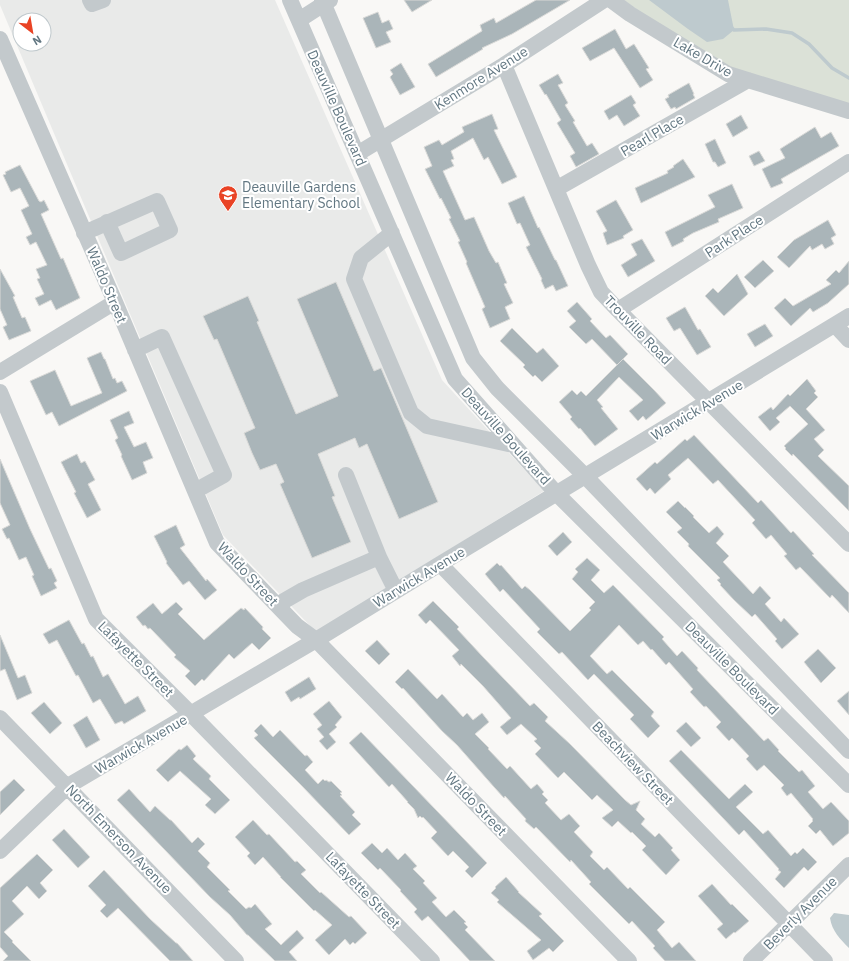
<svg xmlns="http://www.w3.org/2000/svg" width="849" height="961" font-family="'IBM Plex Sans',sans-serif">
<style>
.built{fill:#e9eae9;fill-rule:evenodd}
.green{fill:#dbe1d7}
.water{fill:#becace}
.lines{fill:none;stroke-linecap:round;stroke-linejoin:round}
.stream{stroke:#becace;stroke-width:3.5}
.building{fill:#aab5b9;stroke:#dadad8}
.minor{stroke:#c3c9cc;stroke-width:16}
.labels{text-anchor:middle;stroke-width:4;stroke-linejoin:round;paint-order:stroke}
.street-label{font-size:14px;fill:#627782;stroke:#fff}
.poi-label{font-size:14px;fill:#627782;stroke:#fff;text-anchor:start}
</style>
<rect width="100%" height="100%" fill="#f9f8f6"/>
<!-- built -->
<path class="built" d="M0,0H275L442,380L544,491L316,632L223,535L0,5ZM20,20H44V44H20Z"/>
<!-- green -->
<path class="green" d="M624,0H849V105L726,68L661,28Z"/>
<!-- water -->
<path class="water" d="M649,0H728L734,30L723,39L707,42L688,29Z
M834,913L849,915V948C840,939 832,931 830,918Z"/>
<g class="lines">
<!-- stream -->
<path class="stream" d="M732,28L734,30L766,29L792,33L809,44L832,68L849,78"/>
</g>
<!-- building -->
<path class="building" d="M404,0H432L412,12Z
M536,0H570L512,34L482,48L483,49L436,77L428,64L482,31L480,25L494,18L496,23Z
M378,12L382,23L389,20L393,29L386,32L391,42L376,48L363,18Z
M615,29L626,49L634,44L649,68L646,69L653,80L640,88L614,48L590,61L582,48Z
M401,63L415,87L400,95L390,77L393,74L390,70Z
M558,74L563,83L558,85L568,103L565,105L575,121L573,122L587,146L592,143L599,154L576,167L570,156L575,153L557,123L561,120L546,94L545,95L539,85Z
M689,83L694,94H693L695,98L676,109L675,107L671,109L665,99L669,97L668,95Z
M631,95L636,103L633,105L640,116L624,126L617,115L609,120L604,111Z
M492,114L498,129L494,130L517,177L502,184L488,157L484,160L473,138L451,151L454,159L451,160L454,166L443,171L465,220L474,217L489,251L496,263L498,262L507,283L504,284L513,303L505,307L510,319L490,328L482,309L485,307L466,263L467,262L458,242L460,241L449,219L451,218L441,198L440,199L425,169L432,166L424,147L439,140L442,145L464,132L462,127Z
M741,115L748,128L733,137L726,124Z
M815,127L821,138L831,132L839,146L781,179L783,183L771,188L762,169L785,158L780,149Z
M715,139L726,163L718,167L715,162H713L705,144Z
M759,151L765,161L754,166L749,156Z
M683,159L695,177L641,203L635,188L668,173L667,171L674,167L673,166Z
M20,165L39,201L41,202L44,200L49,210L41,214L61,259L63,258L80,298L56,310L51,300L39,306L35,298L44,294L37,279L40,278L36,269L47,265L36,242L30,245L26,237L32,234L21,210L29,206L20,188L11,192L3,175L6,174L5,172Z
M732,184L743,208L718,219L719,222L693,233L683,239L684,241L672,247L665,232L715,207L708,195Z
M524,196L538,228L539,227L555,260H556L568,286L556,291L553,285L545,289L541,280L542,279L526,247L530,245L520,223L517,224L508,203Z
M616,200L633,230L623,236L624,238L607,245L603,233L607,231L596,211Z
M828,220L836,235L831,238L834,244L825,249L822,244L812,250L810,246L789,268L777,257L794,240Z
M642,239L655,261L628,277L621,265L637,255L631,244Z
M763,260L774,271L755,288L744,277Z
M849,261V284L828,303L813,312L810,308L791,326L774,308L785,298L793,306L831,284L826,280L836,270L839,273Z
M0,269L15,296L13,297L22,318L25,317L31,331L9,340L3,327L7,325L0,309Z
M737,274L748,294L724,316L705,296L713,288L718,293Z
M336,282L374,371L381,368L438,502L399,519L367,444L359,448L355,438L318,454L335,496L332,497L351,542L312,558L280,484L284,482L276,464L260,470L252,453L244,433L255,428L217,339L214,340L203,316L248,296L259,321L257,322L296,414L338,396L297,299Z
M577,302L592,319L590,321L606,338L610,335L628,354L617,365L592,339L586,344L569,327L576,321L567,311Z
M685,307L698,330L700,329L711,347L697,355L680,328L674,331L666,318Z
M765,324L773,336L755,347L747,334Z
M512,328L537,353L543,348L559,366L542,382L535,375L533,377L523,367L525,365L500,341Z
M101,352L104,359H105L113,379L115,378L117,383L122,381L127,391L59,426L52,412L46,415L30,381L55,370L71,406L102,393L87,358Z
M623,359L654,390L666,403L646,420L643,416L638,421L629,411L643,400L619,377L597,400L603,407L601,408L618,429L595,446L580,428L579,429L570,419L572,417L559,402L572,390L577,395L581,391L586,396Z
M807,379L816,391L814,393L818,397L806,409L825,430L814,439L824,450L818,456L849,486V511L793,454L792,456L785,449L786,448L784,446L808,424L790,406L776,418L780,422L770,431L758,417L771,407L773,410L788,394L790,396Z
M129,411L134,423L124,427L134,447L146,442L153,458L143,462L147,473L132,480L121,456L122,455L115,440L118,438L110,420Z
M694,435L758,503L761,500L791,533L793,531L814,554L812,555L849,593V613L832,595L830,598L800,567L796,570L784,556L787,554L771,535L766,539L752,523L755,520L718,480L713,484L688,458L668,475L671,479L655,494L650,488L647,491L636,479L655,462L657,464L685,439L687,441Z
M77,454L81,463L85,461L95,480L88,484L101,510L87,518L74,493L76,492L61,462Z
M0,459L30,529L49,569L51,568L57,581L54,583L57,588L41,596L32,576L34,575L26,557L19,560L9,538L7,539L2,529L10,525L0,503Z
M678,501L685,508V507L694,516L693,517L709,533L717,526L724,534L716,543L729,556L723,562L753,594L760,586L771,598L765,604L781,622L784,618L799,634L782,649L775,641L777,639L755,614L752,617L734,600L720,585L721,584L717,580L720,578L688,546L689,544L677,532L682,528L666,512Z
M176,525L185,545L180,548L206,581L207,579L217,590L205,600L189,581L183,585L166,563L167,562L154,536Z
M563,532L572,542L557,556L548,546Z
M587,558L600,570L591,580L604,593L613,585L664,637L662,639L677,656L682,651L698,668L697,670L764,741L768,738L779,750L778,751L799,772L802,770L815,786L808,792L823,809L831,802L849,821V833L833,846L820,830L816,834L808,826L813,821L812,820L813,819L791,793L787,796L781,788L784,785L764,765L757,771L746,759L749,756L732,738L729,741L716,727L721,722L706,706L704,707L690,692L693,689L669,662L666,665L652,649L651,650L643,641L638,645L619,625L590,656L607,674L612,670L654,712L651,716L660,726L648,738L630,719L634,715L594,674L588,680L562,652L559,654L537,632L540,629L503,589L500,592L485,574L497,563L500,566L501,565L522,589L525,586L530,590L570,631L591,610L589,608L595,602L572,579L578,572L575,569Z
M433,601L459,627L457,629L483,657L530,706L534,703L548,717L545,721L570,744L625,800L631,805L640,801L636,810L645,819L641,824L655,837L659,833L673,848L671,850L680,860L666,875L642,850L646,846L632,832L631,833L618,821L612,827L602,818L613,810L597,795L592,800L564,772L558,778L535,754L541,748L534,741L537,739L521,724L507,735L500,727L511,718L483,686L461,664L460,666L452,656L459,650L430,620L426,624L418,615Z
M176,602L183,609L178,614L204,640L241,608L244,610L245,608L263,627L262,629L271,638L259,650L252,643L234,659L229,654L204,681L202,679L195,686L185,676L190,671L174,657L176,655L150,628L148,629L145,625L143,626L136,617L153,603L162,614Z
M69,620L82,644L84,643L91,657L93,656L103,677L108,674L125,704L138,696L146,711L124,724L122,721L115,724L100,699L93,703L78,675L76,676L57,640L49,644L43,634Z
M0,635L18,678L25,675L32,693L17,700L5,669L0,671Z
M377,640L390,654L379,665L365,651Z
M818,649L836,668L821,683L804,662Z
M408,669L437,699L442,694L463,717L467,713L473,720L482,713L489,722L475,734L489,748L488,749L507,769L510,766L531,789L537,784L544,792L542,794L548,800L545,803L561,820L569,814L580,826L574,832L593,852L590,856L604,870L607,867L628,889L630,887L665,922L657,930L672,948L679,942L696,961H665L653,948L655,946L632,921L629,924L589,884L591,882L571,860L570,862L536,827L534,829L525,821L526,819L505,796L504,798L494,787L457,745L442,731L403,688L402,689L395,682Z
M309,677L316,689L300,699L299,697L291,702L285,692Z
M849,691V715L837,701Z
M329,701L342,717L335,725L337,727L329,734L336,742L327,750L319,741L324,737L317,729L322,725L313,714Z
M44,702L62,723L50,734L31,713Z
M87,716L100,740L86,748L73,725Z
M686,722L701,738L691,747L676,731Z
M261,724L273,737L280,730L305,756L307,755L313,762L305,770L318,784L323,779L325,781L326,780L329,782L331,781L342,792L340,793L342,795L340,796L355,812L352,815L361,824L349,835L301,785L254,738L258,735L254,731Z
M361,732L487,863L472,878L465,871L469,867L453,851L448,856L431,838L437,832L423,817L422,818L420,816L418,818L414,809L407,802H408L392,784L389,787L349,743Z
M187,745L196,756L193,759L211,776L209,779L230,800L215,814L205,805L211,799L180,771L168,782L156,770L179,749L181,750Z
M681,750L729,799L745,784L753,792L736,807L763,834L768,830L791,856L795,852L797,854L803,848L817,862L808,871L804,867L784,888L775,879L781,872L778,870L779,869L744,830L739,835L669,761Z
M14,779L25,790L0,815V792Z
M129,789L150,812L155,806L170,820H171L192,843L198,837L205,844L198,851L210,863L207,867L230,890L228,891L246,909L249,907L251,908L255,904L272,924L265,929L281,945L297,930L304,938L289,952L297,961H275L248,935H247L230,915L210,897L117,800Z
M253,820L267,835L269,834L295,862L297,861L306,870L301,874L320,893L321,892L349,917L351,916L367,933L355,944L353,942L350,945L345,939L329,955L315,940L332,925L315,910L314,911L280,877H281L263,857L255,865L247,856L250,853L235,837Z
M64,829L90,857L78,868L52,840Z
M372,843L382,853L387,848L398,860L405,853L417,866L413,869L425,881L423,883L437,898L432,902L446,917L454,910L466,922L464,923L468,927L465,930L495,961H470L428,916L422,921L414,912L417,909L400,891L401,890L380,868L378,870L361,853Z
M37,854L53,870L40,883L47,891L39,899L27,886L12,901L24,914L4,932L13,941L12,942L31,961H3L8,956L0,947V888Z
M104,870L150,919L176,943H177L193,961H170L118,908L107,918L100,911L106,905L88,886Z
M506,877L519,892H518L542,914L539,916L564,941L553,952L549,948L533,960L527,951L541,940L497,902L499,900L491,893L496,888L495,887Z
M712,884L731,905L732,904L749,921L735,933L734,932L726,939L717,929L723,924L698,896Z"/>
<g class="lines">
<!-- minor -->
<path class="minor" d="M90,0L92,4L103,0
M290,0L455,379L557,494L849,785
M322,0L473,358L497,388L586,477L849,751
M611,0L630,14L728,74L849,111
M299,20L330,0
M0,39L115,302L217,543L297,626L316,640L629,961
M504,65L588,265L601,292L618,310L849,544
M357,154L504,65L604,0
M556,189L748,80
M84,233L157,201L170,230L121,253L107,222
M392,233L361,258L354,279L411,413L427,426L513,445
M618,310L849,162
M835,325L849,340
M135,350L162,337L224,475L195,491
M0,372L115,302
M0,392L96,619L192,715L432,961
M346,475L379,557L396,591
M440,564L825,961
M277,605L303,590L379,557
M0,718L236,961
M0,851L68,786L316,640L440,564L849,316
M751,961L849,865"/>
</g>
<!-- icons -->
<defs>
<symbol id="school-pin" viewBox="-11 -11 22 30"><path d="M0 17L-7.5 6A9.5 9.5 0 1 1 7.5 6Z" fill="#e94325" stroke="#fff"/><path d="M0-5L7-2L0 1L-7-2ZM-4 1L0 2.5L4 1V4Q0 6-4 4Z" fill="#fff"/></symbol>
</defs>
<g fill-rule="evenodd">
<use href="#school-pin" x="217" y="184" width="22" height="30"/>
</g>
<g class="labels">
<!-- street labels -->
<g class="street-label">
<text transform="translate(703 57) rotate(30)" y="5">Lake Drive</text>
<text transform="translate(481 78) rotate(-32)" y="5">Kenmore Avenue</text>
<text transform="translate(337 108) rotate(66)" y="5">Deauville Boulevard</text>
<text transform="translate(652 135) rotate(-30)" y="5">Pearl Place</text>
<text transform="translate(734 236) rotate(-33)" y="5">Park Place</text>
<text transform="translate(107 285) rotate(67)" y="5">Waldo Street</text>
<text transform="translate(638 330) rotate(46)" y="5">Trouville Road</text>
<text transform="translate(697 410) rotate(-31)" y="5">Warwick Avenue</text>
<text transform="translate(506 436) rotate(48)" y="5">Deauville Boulevard</text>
<text transform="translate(248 574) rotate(47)" y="5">Waldo Street</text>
<text transform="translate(419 577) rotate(-31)" y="5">Warwick Avenue</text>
<text transform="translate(136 659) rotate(45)" y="5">Lafayette Street</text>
<text transform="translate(732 668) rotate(45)" y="5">Deauville Boulevard</text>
<text transform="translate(141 744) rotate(-30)" y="5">Warwick Avenue</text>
<text transform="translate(633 763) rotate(46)" y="5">Beachview Street</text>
<text transform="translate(476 804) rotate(46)" y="5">Waldo Street</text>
<text transform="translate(119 839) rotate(46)" y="5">North Emerson Avenue</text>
<text transform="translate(363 890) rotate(46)" y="5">Lafayette Street</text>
<text transform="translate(800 913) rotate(-45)" y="5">Beverly Avenue</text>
</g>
<!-- poi labels -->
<g class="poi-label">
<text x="242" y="192">Deauville Gardens<tspan x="242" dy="16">Elementary School</tspan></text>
</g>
</g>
<!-- north arrow -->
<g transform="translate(32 32) rotate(149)"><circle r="19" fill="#ffffff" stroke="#c0c9cd"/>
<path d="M0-3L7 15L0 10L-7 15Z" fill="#e94325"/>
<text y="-6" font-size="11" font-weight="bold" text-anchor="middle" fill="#627782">N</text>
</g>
</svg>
